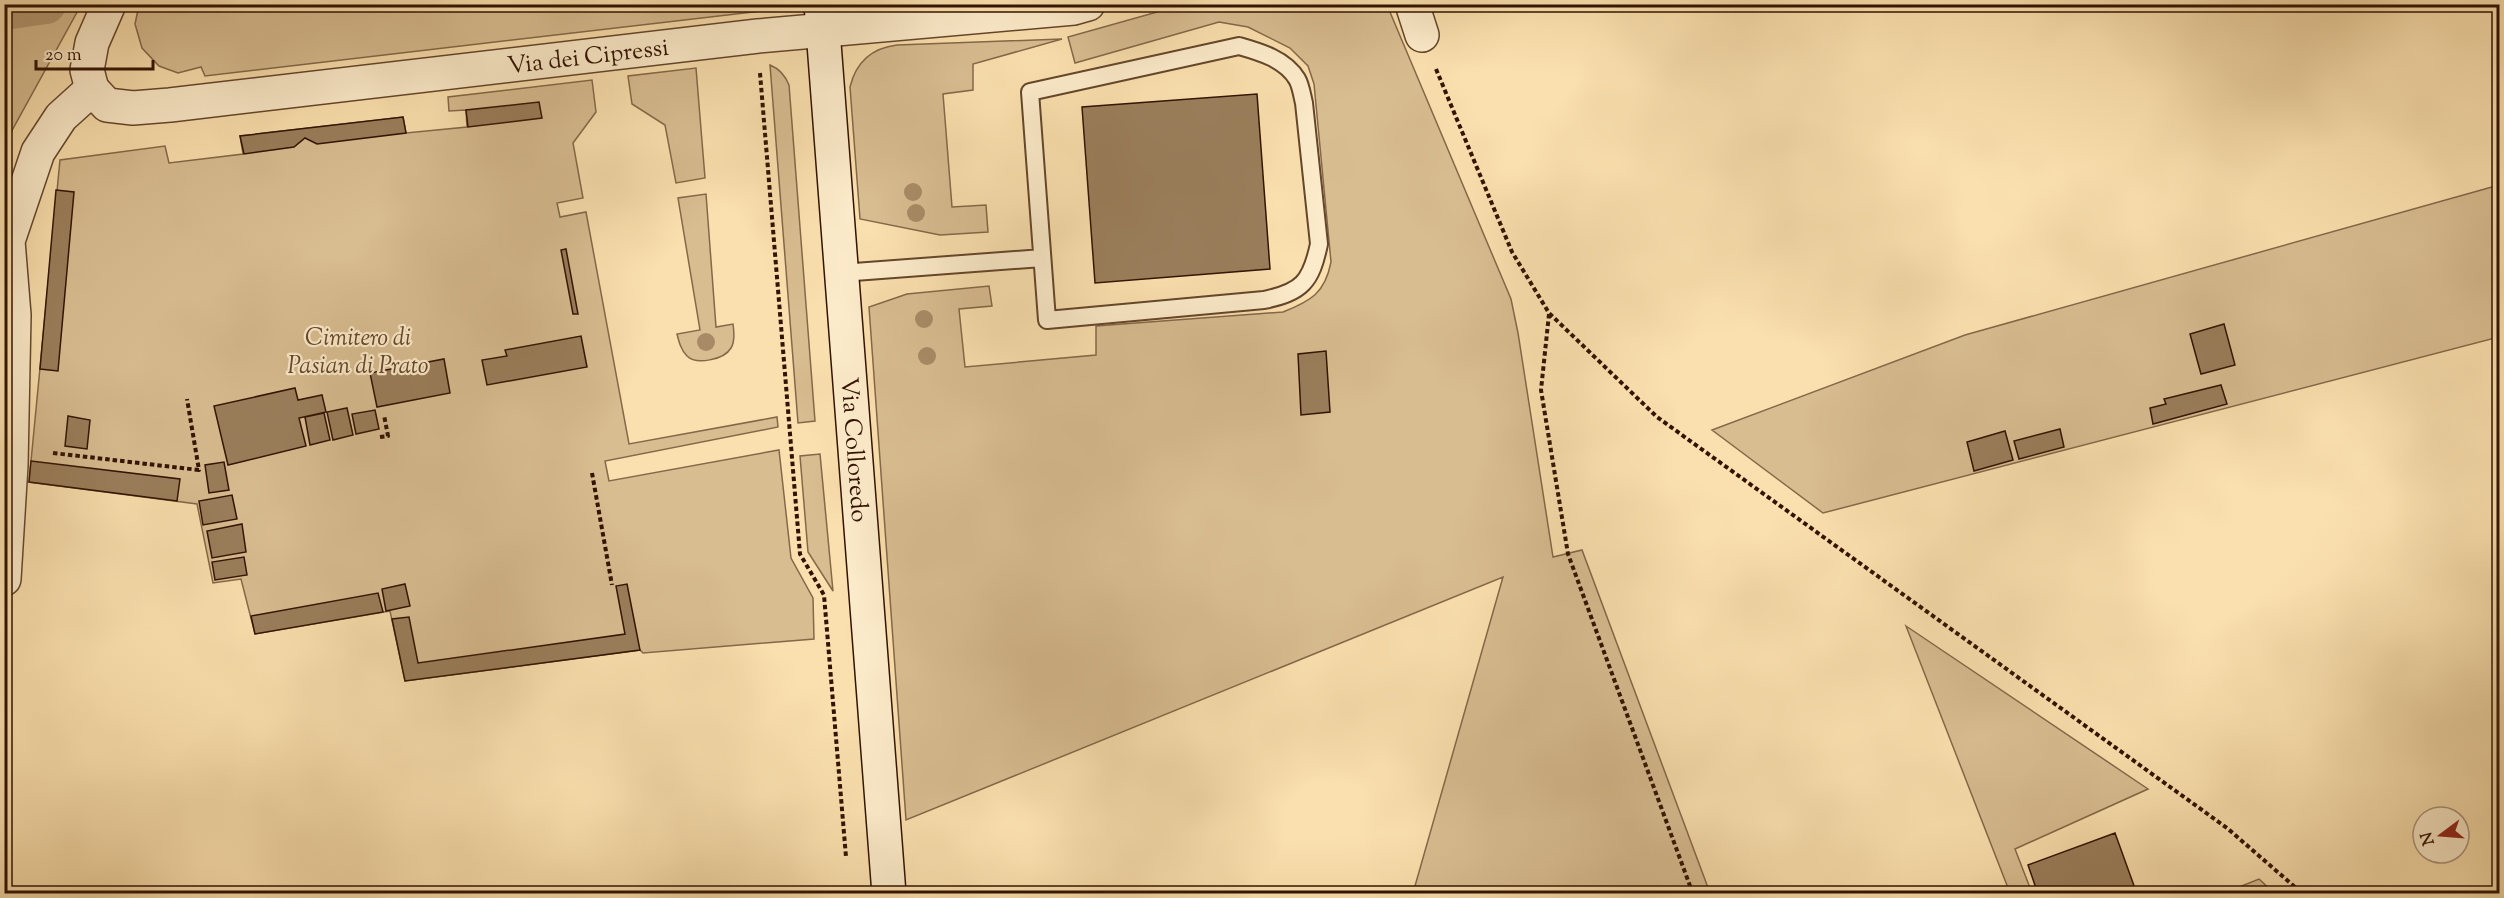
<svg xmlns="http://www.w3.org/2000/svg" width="2504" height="898" font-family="'Sorts Mill Goudy',serif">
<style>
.green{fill:#d8bd91;stroke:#856849;stroke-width:1.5}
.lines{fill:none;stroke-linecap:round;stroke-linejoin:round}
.canal{stroke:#b69a73;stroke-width:40}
.building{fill:#9a7e5b;stroke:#321301;stroke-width:1.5}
.lane-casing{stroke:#64462c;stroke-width:20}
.street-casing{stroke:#64462c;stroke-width:36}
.secondary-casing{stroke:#321301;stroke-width:36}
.path{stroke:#321301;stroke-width:4;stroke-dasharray:4.5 3;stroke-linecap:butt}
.lane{stroke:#fcebca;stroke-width:16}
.street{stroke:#fcebca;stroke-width:33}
.secondary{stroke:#fcebca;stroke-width:33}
.tree{fill:#a88b66}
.labels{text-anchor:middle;stroke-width:4.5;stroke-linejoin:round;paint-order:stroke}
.street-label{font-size:24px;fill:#321301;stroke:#fcebca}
.park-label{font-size:24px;font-style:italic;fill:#64462c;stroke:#fcebca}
</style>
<rect width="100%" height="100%" fill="#fae0ae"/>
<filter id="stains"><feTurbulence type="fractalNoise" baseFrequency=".00333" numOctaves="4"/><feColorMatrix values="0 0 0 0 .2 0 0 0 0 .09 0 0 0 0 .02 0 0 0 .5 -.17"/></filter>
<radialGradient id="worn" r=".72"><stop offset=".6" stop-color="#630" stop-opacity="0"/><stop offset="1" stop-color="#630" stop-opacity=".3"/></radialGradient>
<!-- green -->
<path class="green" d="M5,4L81,5L5,143L4,5Z
M139,5L778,4V9L205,76L201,67L178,73L159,66L142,48L135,24Z
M1182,5H1387L1511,299L1518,333L1553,557L1582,550L1710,893H1413L1503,577L906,820L869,307L907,294L989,286L992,306L959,309L965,367L1096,355V326L1283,312C1311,301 1325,293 1331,262L1314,84L1308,66L1290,48L1248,27L1219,22L1075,63L1068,37Z
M1062,39L973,64V90L943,94L952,207L986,205L988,232L940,235L860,219L850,87C856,62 872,48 897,45Z
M770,65C780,69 785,75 789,85L815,421L798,423Z
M696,68L705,178L676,183L665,125L632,104L628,76Z
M592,80L596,112L573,143L583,198L557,203L560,217L586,212L629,444L777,417L778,427L605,461L609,481L779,450L791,558L813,598L814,639L643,653L640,650L405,681L390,611L255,634L241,579L213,583L197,504L29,482L60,160L165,146L169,163L243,154L240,136L403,117L406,133L467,127L466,110L449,111L448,97Z
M2499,185V337L1823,513L1712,430L1965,335Z
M706,194L716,327L733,324C734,331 735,342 731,348C724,360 696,365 687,356C681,350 679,342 677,334L700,330L678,198Z
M820,454L833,591L808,552L800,456Z
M1906,626L2148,789L2015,849L2032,893H2010Z
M2259,879L2274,893H2224Z"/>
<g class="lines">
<!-- canal -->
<path class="canal" d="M4,10L46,4"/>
</g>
<!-- building -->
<path class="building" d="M1257,94L1270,269L1095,283L1082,107Z
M539,102L542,118L468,127L466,110Z
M403,117L406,133L317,144L305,138L294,147L244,154L240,136Z
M56,190L74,192L58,371L40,369Z
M566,249L578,314H573L561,250Z
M2224,324L2235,365L2201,374L2190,334Z
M581,336L587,367L487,385L482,360L507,356L505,350Z
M1326,351L1330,412L1301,415L1298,354Z
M444,359L450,393L377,407L370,373Z
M2221,385L2227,404L2153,424L2150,408L2166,404L2164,399Z
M295,388L298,400L322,395L326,412L299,418L306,446L228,465L214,406Z
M347,408L353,435L333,440L327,412Z
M375,410L379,429L356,434L352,414Z
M324,413L330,440L310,445L305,417Z
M68,416L90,420L87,449L65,446Z
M2060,429L2064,447L2019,459L2014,441Z
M2005,431L2013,460L1974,471L1967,442Z
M31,461L180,479L177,501L29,482Z
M224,462L229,490L209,493L205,465Z
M232,495L237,519L203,525L199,501Z
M242,524L246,552L212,558L207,531Z
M244,557L247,575L215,580L212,562Z
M405,584L410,606L386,611L382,589Z
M627,584L640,650L405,681L392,619L409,617L418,663L625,634L616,586Z
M378,593L383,612L255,634L251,616Z
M2115,833L2137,894H2038L2028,865Z"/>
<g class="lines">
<defs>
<path id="lane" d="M1239,46C1260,52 1285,59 1297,79C1301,86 1302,95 1304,103L1319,244C1311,282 1302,292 1264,300L1047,320L1030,92Z
M841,273L1042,258"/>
<g id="street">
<path d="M1412,4L1422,35"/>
<path id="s1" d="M92,89L107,105L133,108L170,105L758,36L1074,8L1088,4"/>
<path d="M92,89L87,70L92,43L109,4"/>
<path d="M4,579L11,465L14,315L8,241L38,152L61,117L92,89"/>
</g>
<g id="secondary">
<path id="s2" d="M821,4L889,894"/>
</g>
</defs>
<!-- lane casing -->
<use href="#lane" class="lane-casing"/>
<!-- street casing -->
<use href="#street" class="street-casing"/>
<!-- secondary casing -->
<use href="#secondary" class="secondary-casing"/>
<!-- path -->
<path class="path" d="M1436,69L1512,252L1549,313L1657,417L2227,828L2303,894
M760,73L800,554L824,595L846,857
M1549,314L1541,390L1568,554L1693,894
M380,437L388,436L384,415
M53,453L199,470L187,399
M592,473L612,585"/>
<!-- lane -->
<use href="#lane" class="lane"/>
<!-- street -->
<use href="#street" class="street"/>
<!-- secondary -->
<use href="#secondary" class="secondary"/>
</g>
<!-- trees -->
<g class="tree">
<circle cx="913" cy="192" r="9"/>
<circle cx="916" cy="213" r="9"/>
<circle cx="924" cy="319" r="9"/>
<circle cx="706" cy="342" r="9"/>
<circle cx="927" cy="356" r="9"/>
</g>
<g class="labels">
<!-- street labels -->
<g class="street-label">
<text dy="8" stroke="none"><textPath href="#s1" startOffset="506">Via dei Cipressi</textPath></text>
<text dy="8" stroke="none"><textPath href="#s2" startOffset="447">Via Colloredo</textPath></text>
</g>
<!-- park labels -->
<g class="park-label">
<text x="358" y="345">Cimitero di<tspan x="358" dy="28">Pasian di Prato</tspan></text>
</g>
</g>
<!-- margin -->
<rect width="2504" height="898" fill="none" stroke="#fae0ae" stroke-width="24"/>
<rect x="6" y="6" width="2492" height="886" fill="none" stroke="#321301" stroke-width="3"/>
<rect x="12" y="12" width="2480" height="874" fill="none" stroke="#321301" stroke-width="1.5"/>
<!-- north arrow -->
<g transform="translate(2441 835) rotate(254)"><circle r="28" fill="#fcebca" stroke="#ab957a" stroke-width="1.5"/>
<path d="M0-4.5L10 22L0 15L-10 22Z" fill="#8f2418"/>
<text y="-9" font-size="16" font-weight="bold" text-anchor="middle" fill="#321301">N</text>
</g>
<!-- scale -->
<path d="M36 60v9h117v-9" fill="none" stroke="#321301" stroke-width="3"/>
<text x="45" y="60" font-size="18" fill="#321301" stroke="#fcebca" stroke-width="4.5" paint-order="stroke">20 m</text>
<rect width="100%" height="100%" filter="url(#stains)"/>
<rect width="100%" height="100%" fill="url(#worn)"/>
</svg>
